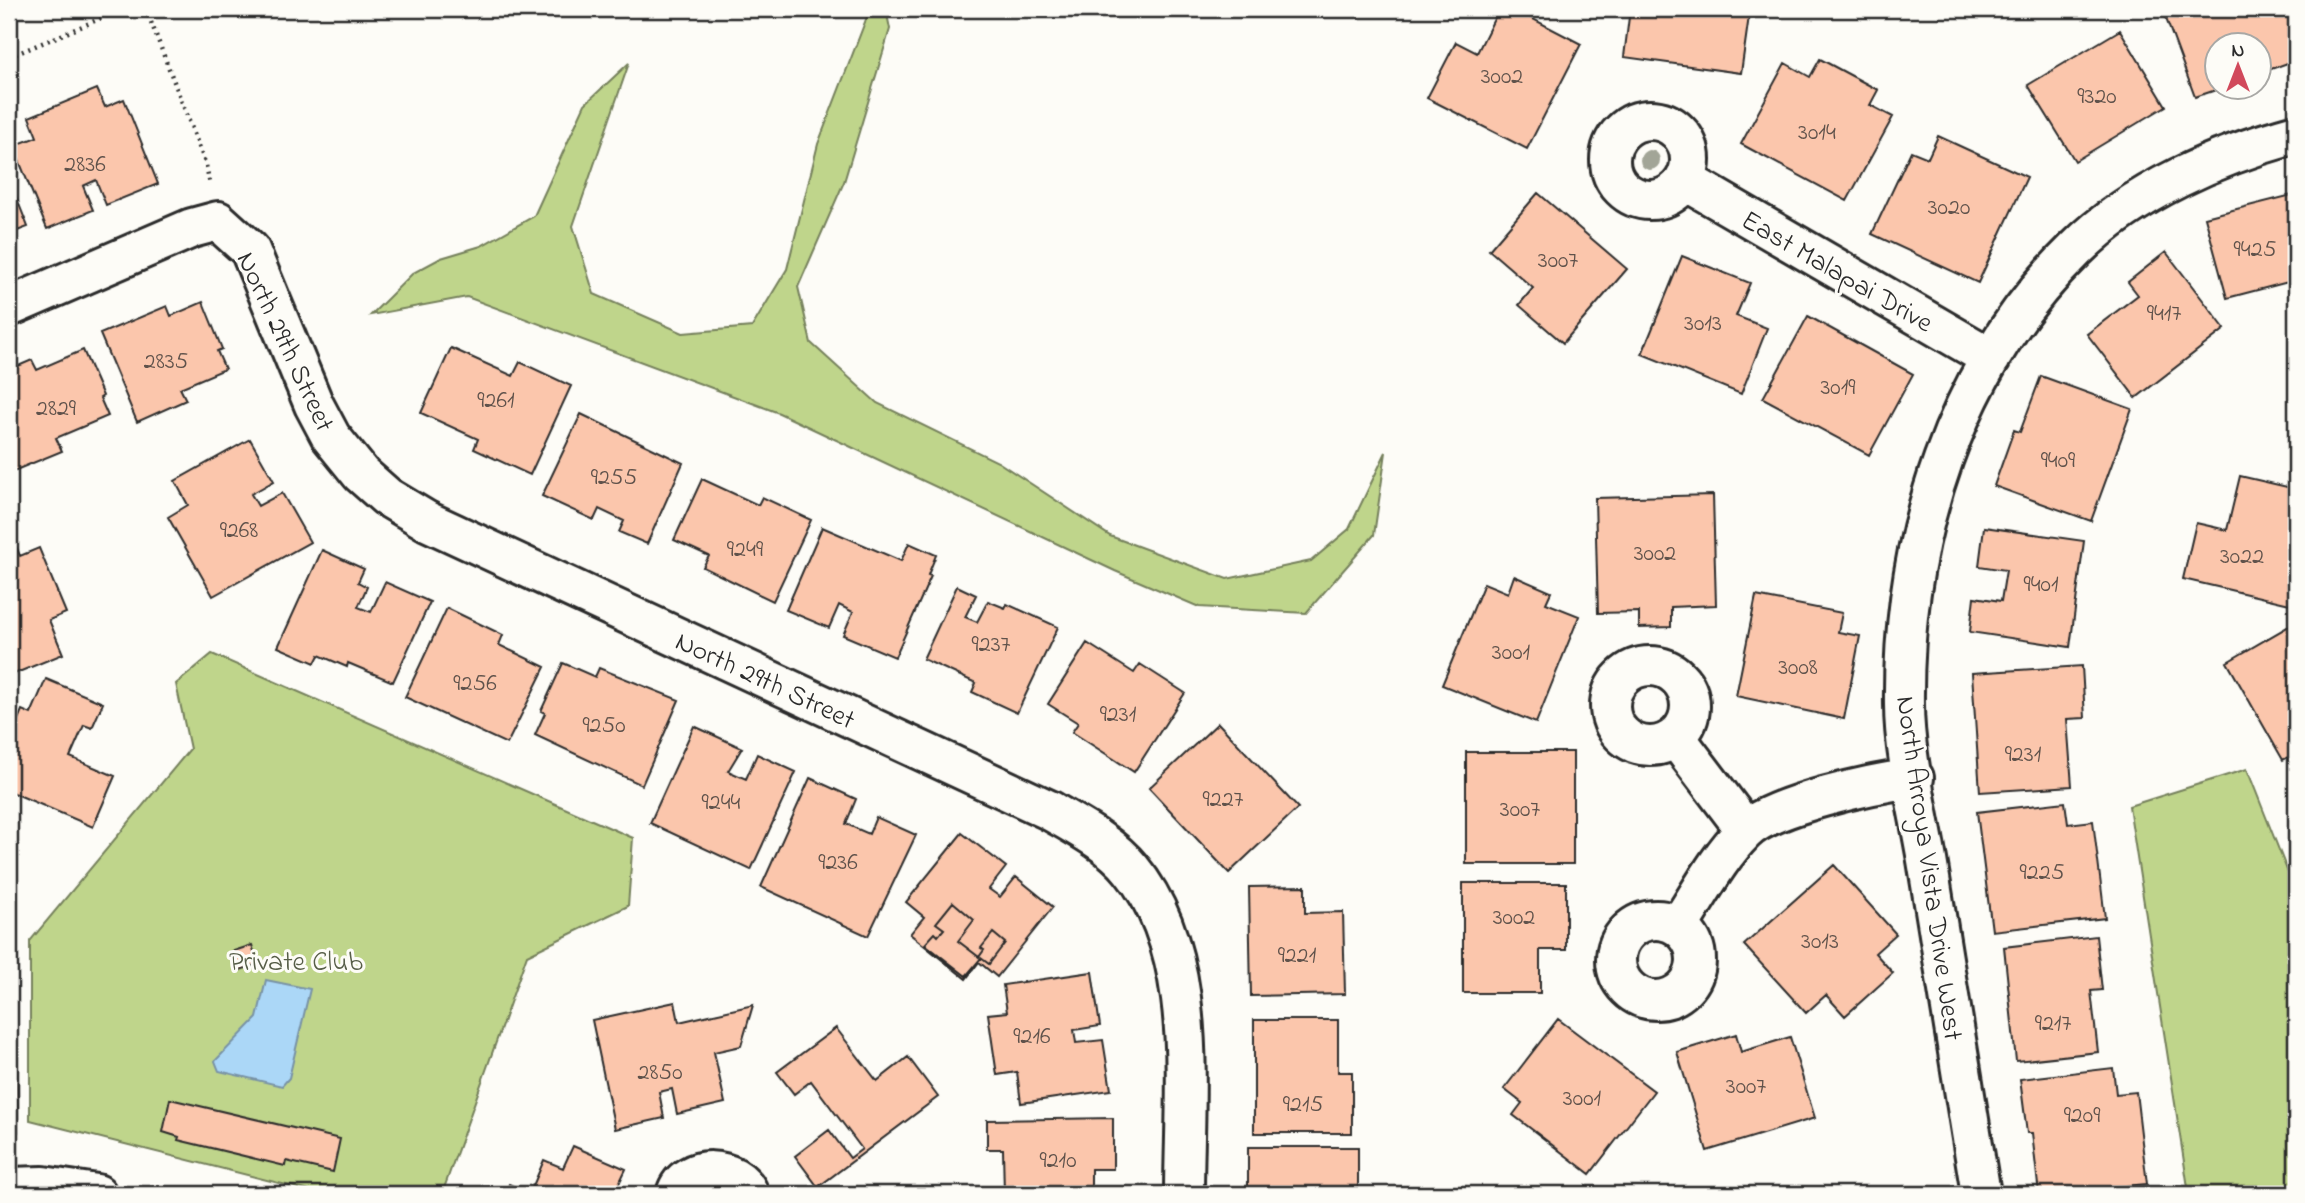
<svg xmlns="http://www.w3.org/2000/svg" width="2305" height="1203" font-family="'Indie Flower',sans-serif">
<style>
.green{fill:#bfd58b;stroke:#75805b;stroke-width:2}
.water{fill:#abd7f7;stroke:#7892a5;stroke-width:2}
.building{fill:#fbc6ac;stroke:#2b2b2b;stroke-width:2}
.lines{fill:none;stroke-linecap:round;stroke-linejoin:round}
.minor-casing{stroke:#2b2b2b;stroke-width:44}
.path{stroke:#2b2b2b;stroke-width:4.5;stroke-dasharray:2 5;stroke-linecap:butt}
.minor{stroke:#fdfcf7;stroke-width:38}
.tree{fill:#a2a597}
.labels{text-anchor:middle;stroke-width:6;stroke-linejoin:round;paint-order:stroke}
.number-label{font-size:24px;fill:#5f524b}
.street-label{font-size:28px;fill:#2b2b2b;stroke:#fdfcf7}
.park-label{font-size:28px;fill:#575e48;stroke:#fdfcf7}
</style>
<rect width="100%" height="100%" fill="#fdfcf7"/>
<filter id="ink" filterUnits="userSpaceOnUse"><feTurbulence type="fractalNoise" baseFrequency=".0143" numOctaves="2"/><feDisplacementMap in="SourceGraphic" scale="14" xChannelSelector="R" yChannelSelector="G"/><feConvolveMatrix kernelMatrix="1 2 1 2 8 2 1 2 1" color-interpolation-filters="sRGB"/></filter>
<g filter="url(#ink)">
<!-- green -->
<path class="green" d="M870,9H886L890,29L844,182L798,287L811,343L877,403L998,462L1110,536L1227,579L1311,561L1349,529L1386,452L1374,535L1306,613L1199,607L1115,571L779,413L467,297L371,315L413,273L441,258L481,246L534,216L585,104L629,63L573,226L594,294L683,333L752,327L787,269L818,144Z
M212,654L633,838L628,906L527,955L442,1194H322L30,1120V941L190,749L176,684Z
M2247,769L2296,893V1194H2189L2129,806Z"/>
<!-- water -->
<path class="water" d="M266,980L310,989L289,1078L282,1086L219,1071L215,1061L257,1018Z"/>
<!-- building -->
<path class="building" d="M1499,9H1514L1581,44L1527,149L1427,98L1456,42L1477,53Z
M1630,9H1750L1741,73L1624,57Z
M2175,9H2289L2296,29V60L2260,73V46H2218V88H2222L2195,97L2164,13Z
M2120,30L2166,106L2075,161L2028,85Z
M1820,59L1878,90L1870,105L1893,117L1847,201L1741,144L1785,63L1810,77Z
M97,89L105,107L124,99L158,184L106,205L96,180L83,186L93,210L47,229L13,146L37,137L29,117Z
M1938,136L2027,177L1978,283L1872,234L1911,151L1928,158Z
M9,179L28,227L9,234Z
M1538,193L1627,269L1563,343L1519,305L1533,288L1489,250Z
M2296,194V280L2227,298L2205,217Z
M2166,252L2225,329L2136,398L2087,334L2138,295L2128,282Z
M1682,256L1750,283L1736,316L1767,328L1741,394L1642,354Z
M203,302L222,349L217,351L225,369L180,388L186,400L137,422L100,334L167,306L171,316Z
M1808,316L1913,374L1869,455L1763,398Z
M451,348L513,376L520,362L571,386L530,475L474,449L478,439L421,413Z
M83,350L103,396L100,398L108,416L56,438L62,451L11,472L9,370L32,360L37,370Z
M2041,376L2132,409L2091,521L1994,486L2014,430L2020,432Z
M581,414L683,463L647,544L619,532L624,521L599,509L594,520L542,496Z
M250,439L274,481L251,494L258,506L282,493L310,542L213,596L168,517L188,505L175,481Z
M2240,476L2296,489L2294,605L2183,579L2196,523L2227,530Z
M702,479L758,505L762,497L811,520L773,601L703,567L709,556L674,540Z
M1713,495L1716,605L1671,607V627L1639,628V612L1598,613L1595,498Z
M822,527L901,561L909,543L936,555L928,575L931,576L895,657L843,635L853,612L839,605L829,628L786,610Z
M1984,527L2084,541L2070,647L1970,632L1974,597L2001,601L2006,570L1979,566Z
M13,539L20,556L39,548L66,613L49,620L63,654L9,676V541Z
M322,550L364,569L358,582L367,587L358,607L371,612L385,582L430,602L393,682L348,663L347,667L319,655L315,663L278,647Z
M1514,576L1551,592L1546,603L1579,616L1536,723L1442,685L1484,583L1508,593Z
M957,586L976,595L965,617L977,622L988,601L1005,608L1007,604L1058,627L1017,713L972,692L976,683L923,659Z
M1756,596L1842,613L1838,632L1860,636L1844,719L1736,696Z
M447,608L503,635L499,645L545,667L507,744L405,697Z
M2296,622V753L2283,760L2227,662Z
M1087,643L1134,673L1140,664L1185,693L1134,772L1072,732L1078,723L1048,704Z
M563,663L595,677L599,668L679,700L642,785L535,735L545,713L541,711Z
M2082,666L2085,718L2067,719L2072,786L1980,792L1972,673Z
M46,679L103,703L92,728L84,725L70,757L115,776L93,827L9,791V741L22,710L31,714Z
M1218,723L1298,808L1229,873L1149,788Z
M694,726L742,748L728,771L746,779L757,754L796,772L751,870L650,823Z
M1466,752H1573V864H1466Z
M810,778L856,799L846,824L869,834L876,817L916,835L868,936L761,887Z
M2065,802L2068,824L2093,821L2105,918L1992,931L1977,812Z
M962,833L1006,867L989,889L1000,897L1016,877L1053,907L997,977L979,962L966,979L910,934L924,917L906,902Z
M1834,865L1896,934L1875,953L1893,973L1845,1016L1826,995L1806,1013L1744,945Z
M1463,883H1566V950H1540V993H1463Z
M1305,886V913L1343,912L1345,994L1251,996L1249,887Z
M953,902L974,920L958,941L979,957L984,950L981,948L993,933L1005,943L989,964L981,958L966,976L925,944L935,933L938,936L944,929L936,923Z
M2096,936L2102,990L2091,991L2098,1052L2016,1061L2004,947Z
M252,945L258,964L237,971L231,952Z
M1092,972L1100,1026L1074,1030L1076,1043L1103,1040L1111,1090L1021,1103L1017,1072L997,1075L988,1014L1007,1012L1003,985Z
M675,1002L679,1022L753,1005L741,1046L714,1052L725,1103L677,1114L672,1089L659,1092L664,1118L615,1129L592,1020Z
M1558,1019L1654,1091L1590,1174L1513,1115L1522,1103L1504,1089Z
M1254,1020H1338V1072H1352V1133H1254Z
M836,1028L877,1081L908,1057L938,1097L818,1187L795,1156L829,1130L850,1158L862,1149L811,1081L794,1094L777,1072Z
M1736,1034L1741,1052L1790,1037L1815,1118L1707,1151L1677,1052Z
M9,1045H16L18,1132H9Z
M2113,1068L2116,1094L2136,1092L2147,1184L2039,1194L2032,1133H2027L2020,1079Z
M170,1099L340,1139L333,1172L286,1161L285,1166L178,1140L179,1137L163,1132Z
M1113,1118V1169H1091V1189H1108V1194H1004L1003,1149H987V1120Z
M573,1146L626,1169L614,1194H505L509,1184L530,1193L544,1160L563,1168Z
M1248,1147H1358V1194H1248Z"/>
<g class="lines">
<defs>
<path id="minor" d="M1610 160a40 40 0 1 1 80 0a40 40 0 1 1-80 0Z
M1686,181L1991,358
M9,307L192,228L218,221L250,250L314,405L331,437L361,474L387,497L427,521L1049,810C1078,827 1110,843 1131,869C1201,953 1184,1092 1184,1194
M1610 706a40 40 0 1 1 80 0a40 40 0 1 1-80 0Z
M1676,738L1745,829
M1616 960a40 40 0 1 1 80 0a40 40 0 1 1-80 0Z
M1679,925C1699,895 1718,858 1744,832C1769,805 1876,783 1914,778
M9,1187L43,1186L97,1194
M676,1194C685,1162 738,1165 749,1194
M1981,1194C1963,1085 1945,976 1928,866C1920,816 1904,755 1904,705C1902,538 1954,368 2076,249C2134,191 2219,155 2296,134"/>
</defs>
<!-- minor casing -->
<use href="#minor" class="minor-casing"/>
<!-- path -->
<path class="path" d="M146,9L206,165L210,185
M9,57L123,9"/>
<!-- minor -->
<use href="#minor" class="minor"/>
</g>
<!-- trees -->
<circle class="tree" cx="1650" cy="160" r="10"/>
</g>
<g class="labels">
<!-- number labels -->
<g class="number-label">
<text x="1502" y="83">3002</text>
<text x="2097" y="103">9320</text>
<text x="1817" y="139">3014</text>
<text x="85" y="171">2836</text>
<text x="1949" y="214">3020</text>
<text x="2255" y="256">9425</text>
<text x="1558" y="267">3007</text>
<text x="2164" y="320">9417</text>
<text x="1703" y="330">3013</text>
<text x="166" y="368">2835</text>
<text x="1838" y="394">3019</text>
<text x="496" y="407">9261</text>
<text x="56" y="415">2829</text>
<text x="2058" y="467">9409</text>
<text x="614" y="484">9255</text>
<text x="239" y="537">9268</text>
<text x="745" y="556">9249</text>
<text x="1655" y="560">3002</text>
<text x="2242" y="563">3022</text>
<text x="2041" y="591">9401</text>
<text x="991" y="651">9237</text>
<text x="1511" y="659">3001</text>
<text x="1798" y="674">3008</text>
<text x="475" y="690">9256</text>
<text x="1118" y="721">9231</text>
<text x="604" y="732">9250</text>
<text x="2023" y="761">9231</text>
<text x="1223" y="806">9227</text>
<text x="721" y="809">9244</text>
<text x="1520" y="816">3007</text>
<text x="838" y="869">9236</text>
<text x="2042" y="879">9225</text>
<text x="1514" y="924">3002</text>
<text x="1820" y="948">3013</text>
<text x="1297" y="962">9221</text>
<text x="2053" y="1030">9217</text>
<text x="1032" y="1043">9216</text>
<text x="660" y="1079">2850</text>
<text x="1746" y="1093">3007</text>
<text x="1582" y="1105">3001</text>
<text x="1303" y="1111">9215</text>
<text x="2082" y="1122">9209</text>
<text x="1058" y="1167">9210</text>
</g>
<!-- street labels -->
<g class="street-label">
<text transform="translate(1838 270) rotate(30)" y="10">East Malapai Drive</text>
<text transform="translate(287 341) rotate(65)" y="10">North 29th Street</text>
<text transform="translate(766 679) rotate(25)" y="10">North 29th Street</text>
<text transform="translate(1931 868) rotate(82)" y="10">North Arroya Vista Drive West</text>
</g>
<!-- park labels -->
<g class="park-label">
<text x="296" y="970">Private Club</text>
</g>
</g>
<!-- margin -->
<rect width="2305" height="1203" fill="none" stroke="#fdfcf7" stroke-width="35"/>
<rect x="18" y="18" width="2270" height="1168" fill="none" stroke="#2b2b2b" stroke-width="2.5" filter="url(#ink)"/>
<!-- north arrow -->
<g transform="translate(2238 66)"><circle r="33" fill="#fdfcf7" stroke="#a9a8a5" stroke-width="2"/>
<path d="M0-5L12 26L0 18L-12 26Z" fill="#d1495b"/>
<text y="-10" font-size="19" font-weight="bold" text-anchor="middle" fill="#2b2b2b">N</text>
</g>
</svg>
